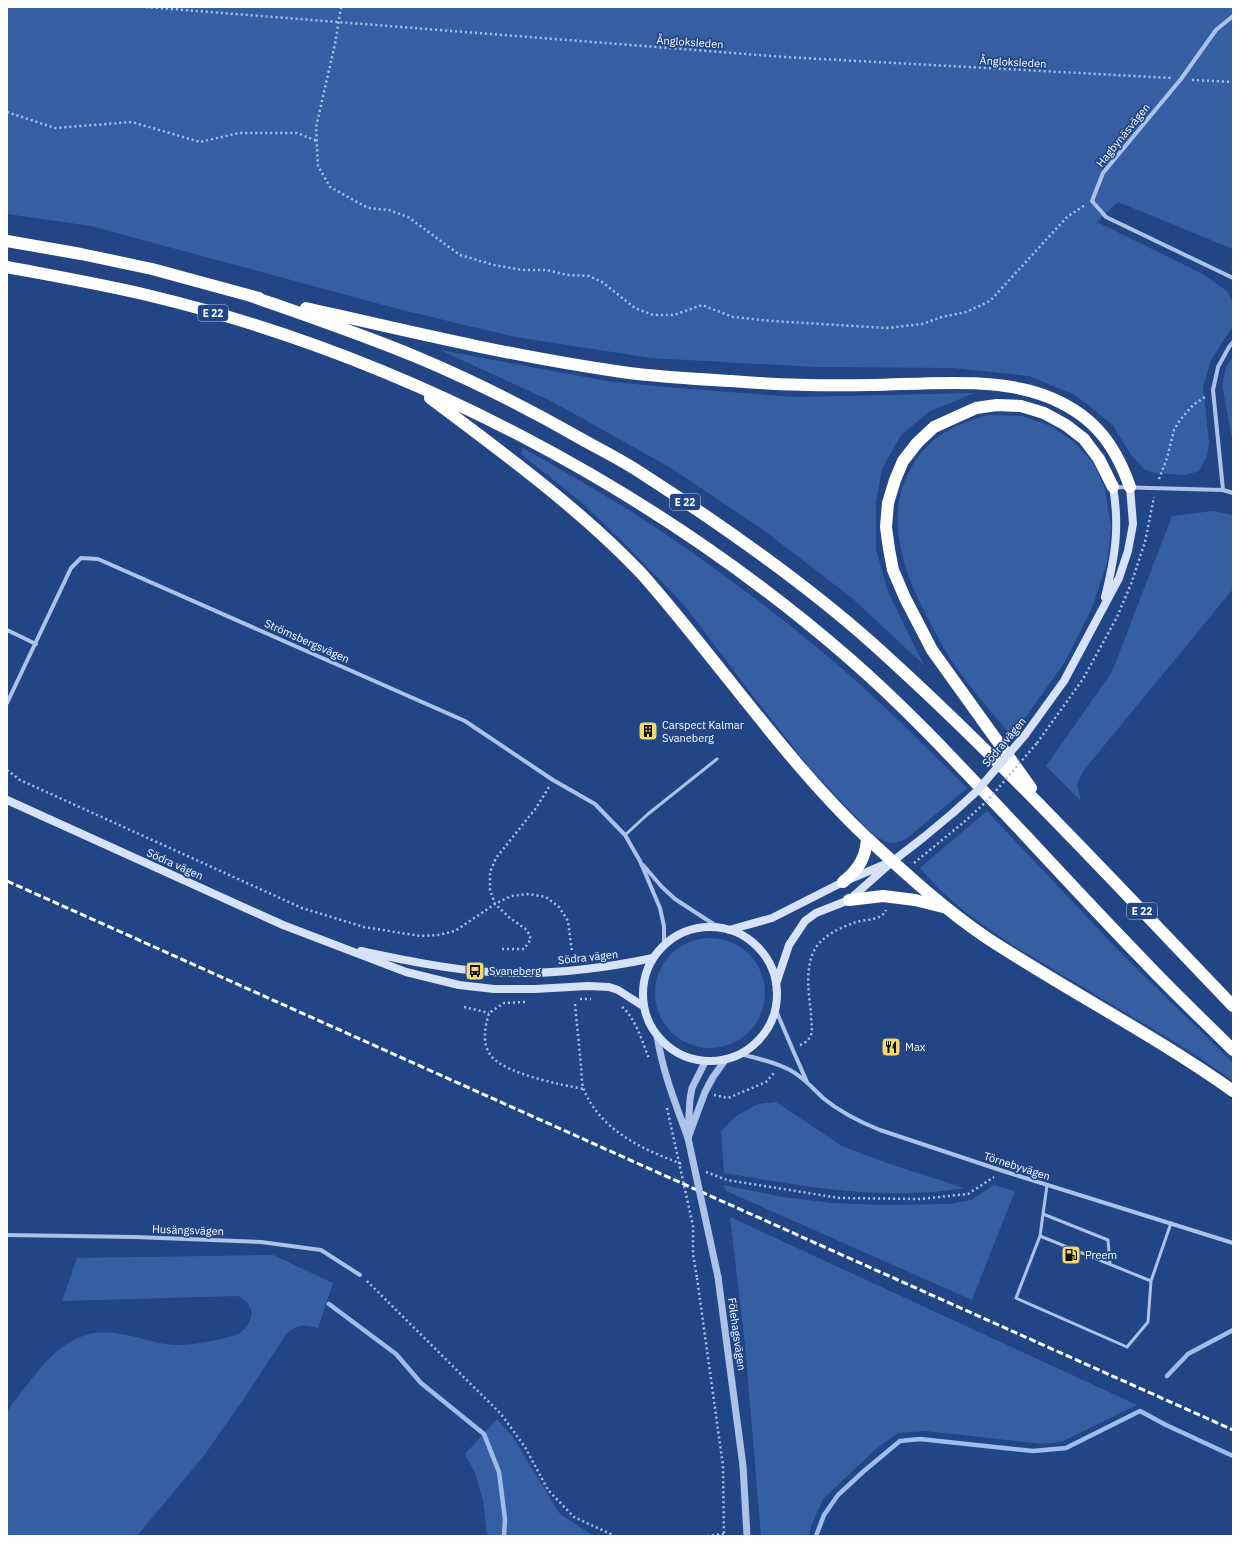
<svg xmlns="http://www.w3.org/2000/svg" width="1240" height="1543" font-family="'IBM Plex Sans',sans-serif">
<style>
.green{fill:#365ea3}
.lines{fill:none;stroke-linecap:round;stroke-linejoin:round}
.stream{stroke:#a0bcea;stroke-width:4.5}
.path{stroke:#acc2e9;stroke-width:2.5;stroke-dasharray:2 3;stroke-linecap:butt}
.service{stroke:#acc2e9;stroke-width:3}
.minor{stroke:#acc2e9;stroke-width:4}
.tertiary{stroke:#acc2e9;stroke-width:7}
.secondary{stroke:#d6e2f7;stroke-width:8}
.motorway{stroke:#fff;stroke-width:12}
.rail{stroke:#fff;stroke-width:3;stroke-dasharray:7 3;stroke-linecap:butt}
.path-bridge{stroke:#acc2e9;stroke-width:2.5;stroke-dasharray:2 3;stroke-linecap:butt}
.tertiary-bridge{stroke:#acc2e9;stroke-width:7}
.secondary-bridge{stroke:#d6e2f7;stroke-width:8}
.labels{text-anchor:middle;stroke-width:3.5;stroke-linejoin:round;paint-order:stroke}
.shield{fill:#224586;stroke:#bdc7db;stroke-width:1}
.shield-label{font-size:10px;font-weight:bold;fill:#fff}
.street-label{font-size:11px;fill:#fff;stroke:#224586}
.poi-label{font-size:11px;fill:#fff;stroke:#224586;text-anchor:start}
</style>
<rect width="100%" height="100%" fill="#224586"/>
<!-- green -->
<path class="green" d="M7,7H1233V249L1118,202L1097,222L1201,273L1227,291L1233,302V326L1211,360L1203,387L1209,442L1207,456L1199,471L1185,475L1154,473L1144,469L1131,455L1113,425L1075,395L1029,376L953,368L815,367L651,358L515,337L402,310L91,226L7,214Z
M440,350L612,382L689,389L796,397L975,393L930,411L901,435L882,469L876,502V549L888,592L924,665L852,598L762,529L671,468L553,402Z
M1233,356V444L1222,385L1226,367Z
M988,415L1022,416L1051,426L1074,442L1094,464L1105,489L1111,526L1107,563L1092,608L1065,662L1012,736C997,718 981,701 967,682C954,666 943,647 933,628C907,580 881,520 911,468C930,435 954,425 988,415Z
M523,448C573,477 624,505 671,538C738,584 804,634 865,689C900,721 933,754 967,788L906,839C890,846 887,843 872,834L809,767L756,700L685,606L626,545L581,502L521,454Z
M1213,511L1233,515V589L1084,770L1077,784L1081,801L1046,766L1112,672L1172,516Z
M987,811L1117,949L1233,1063V1081L1196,1055L1009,943L965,912L938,888L920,868Z
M655 993a55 55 0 1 1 110 0a55 55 0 1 1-110 0Z
M776,1102L842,1146L890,1164L964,1188C884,1202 803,1186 724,1173L721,1131L736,1116L758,1104Z
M723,1185L783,1197L832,1203L884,1205L949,1204L971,1200L994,1185L1015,1191L972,1300L726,1191Z
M730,1217L1137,1405L1061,1442L1042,1444L925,1431L898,1433L876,1449L823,1499L812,1524L809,1536H761L745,1345Z
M273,1255L333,1283L318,1328C304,1324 299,1324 287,1333L245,1397L203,1457L137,1536H7V1413L12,1404C33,1379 51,1347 83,1336C114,1324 145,1344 176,1345C188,1346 227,1339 238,1334C245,1330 249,1324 251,1317C253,1307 247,1301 238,1296L62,1301L77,1258Z
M497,1419L513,1437L560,1514L594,1536H487L483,1500L475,1473L465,1454Z"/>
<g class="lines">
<!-- stream -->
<path class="stream" d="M329,1304L396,1354L421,1383L484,1434L499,1472L505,1519L504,1536
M1167,1376L1188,1354L1233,1330
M816,1536L824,1515L838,1495L864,1471L900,1441L920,1439L1033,1451L1066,1448L1140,1411L1166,1425L1233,1456"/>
<!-- path -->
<path class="path" d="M146,7L784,57L1171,78
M341,7L335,44L316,127L318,166L330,187L368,208L389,210L408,217L460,255L494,265L523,270H547L567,275L589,276L602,282L635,308L653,315H674L702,305L733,317L772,321L887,328L922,324L942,317L966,312L990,301L1067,217L1085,205
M1192,80L1233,82
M7,112L55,128L132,122L200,142L239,133H297L317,141
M1159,479L1167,458L1174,430L1180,420L1193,405L1205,397
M1037,743L1083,679L1117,617L1131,584L1145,542L1154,497
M7,770L20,780L302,908L364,927L420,936L438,935L455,931L495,904L511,896L529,894L546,897L559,907L568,921L572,952
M914,863L964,822
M502,949H524L531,939L527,930L510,918L495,904L490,890V872L496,858L536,808L549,787
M580,999H591
M525,1002L504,1003L489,1013C485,1027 481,1044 492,1057C507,1074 561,1085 584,1089
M575,1004C577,1025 579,1045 581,1066C582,1073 581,1083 584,1090C601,1131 644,1150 682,1164
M464,1007L489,1013
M622,1007C635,1017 643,1043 649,1059
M800,1045C805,1043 809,1040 811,1035C813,1029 811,1021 811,1014C809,994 805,972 813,953C820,936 840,928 856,922C866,919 881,921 886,910
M714,1095L728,1098L733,1096L766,1082L774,1073
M706,1172L727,1180L839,1198L920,1199L968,1194L994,1177
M697,1278L723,1466L724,1536
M367,1281L501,1414L525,1447L548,1490L574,1517L615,1536
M707,1536L724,1534"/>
<!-- service -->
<path class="service" d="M625,835L648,814L717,759
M1047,1185L1040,1236L1151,1281L1171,1223
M1043,1214L1108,1240L1110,1264
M1040,1236L1016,1298L1127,1347L1148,1322L1151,1281"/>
<!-- minor -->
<path class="minor" d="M1233,16L1216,30L1181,79L1103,173L1092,201L1106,217L1233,278
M1114,487L1223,490L1233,493
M1223,490L1213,390L1218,367L1229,347L1233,342
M7,630L36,644
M7,703L71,568L81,558L98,559L465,721L553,780L595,804L625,835L640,861L660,908L664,926V944
M643,865L662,887L675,899L718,927
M775,1008L792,1048L807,1082
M740,1054C757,1058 774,1062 790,1070C803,1077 813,1088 823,1098C840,1112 860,1122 880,1130L1003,1171L1233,1243
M7,1235L135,1237L261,1242L321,1250L360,1275"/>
<!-- tertiary -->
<path class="tertiary" d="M657,1036C663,1073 675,1102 688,1138
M688,1131L690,1099L692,1088L705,1062
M688,1138L705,1092L713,1077L726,1059
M718,1277L743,1466L747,1536"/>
<!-- secondary -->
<path class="secondary" d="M1105,597C1115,557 1120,528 1113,487
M1025,735L1064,681L1119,578L1128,551L1133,524L1130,487
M7,800L283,925L406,972L459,985L494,989H535L588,986L609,987L618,990L643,1006
M643 994a67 67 0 1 1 134 0a67 67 0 1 1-134 0Z
M729,930L772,918L843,882L888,863
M361,951C404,960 446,969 490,972C544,976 600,969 653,958
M776,984L789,945L805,921L816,913L849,900L893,861L924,837L954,812"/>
<!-- motorway -->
<path class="motorway" d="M7,241L81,254L152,269L259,298
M7,267C54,276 100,284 147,295C403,356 652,487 851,660C913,714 968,775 1025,835C1064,877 1103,919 1143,960C1172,991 1203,1020 1233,1050
M251,296C308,316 364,335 419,358C476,382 531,410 585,441C603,451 621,460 638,471C719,523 800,579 872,643C999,757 1115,883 1233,1006
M306,308C411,332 516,357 622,372C658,377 695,379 731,381C778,385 825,386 872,385C925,384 993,377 1043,395C1090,412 1114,441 1130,487
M430,398C503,453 578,507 641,573C666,601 689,630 713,660C762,721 810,784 867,838C905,873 944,909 987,938C1068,991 1154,1035 1233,1091
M1031,788L932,650L905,598L893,570L889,549L886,527L888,503L895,480L903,461L917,443L934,427L976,408L997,405L1021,406L1044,413L1066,425L1084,439L1099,459L1113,487
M843,882C858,870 866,858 867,838
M849,900L883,896L915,900L943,907"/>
<!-- rail -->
<path class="rail" d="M7,881L1233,1430"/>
<!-- path-bridge -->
<path class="path-bridge" d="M964,822L988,800L1037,743
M667,1108L693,1226V1254L697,1278"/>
<!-- tertiary-bridge -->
<path class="tertiary-bridge" d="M688,1138L718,1277"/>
<!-- secondary-bridge -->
<path class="secondary-bridge" d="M954,812L977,791L1025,735"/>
</g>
<!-- icons -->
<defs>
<symbol id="building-square" viewBox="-11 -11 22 22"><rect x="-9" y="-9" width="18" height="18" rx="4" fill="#f5d96e" stroke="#224586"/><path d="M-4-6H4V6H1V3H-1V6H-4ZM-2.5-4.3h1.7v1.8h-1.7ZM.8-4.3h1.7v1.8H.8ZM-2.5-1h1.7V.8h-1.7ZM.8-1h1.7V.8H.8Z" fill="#111"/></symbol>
<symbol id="bus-square" viewBox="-11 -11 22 22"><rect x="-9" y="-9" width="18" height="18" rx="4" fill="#f5d96e" stroke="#224586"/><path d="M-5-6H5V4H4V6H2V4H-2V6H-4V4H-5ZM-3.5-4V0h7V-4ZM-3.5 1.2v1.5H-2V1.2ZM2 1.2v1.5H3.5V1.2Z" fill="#111"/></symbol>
<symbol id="restaurant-square" viewBox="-11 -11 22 22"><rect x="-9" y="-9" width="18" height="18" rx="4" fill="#f5d96e" stroke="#224586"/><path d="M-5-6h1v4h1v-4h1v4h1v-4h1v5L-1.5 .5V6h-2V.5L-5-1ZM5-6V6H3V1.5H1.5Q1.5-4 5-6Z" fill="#111"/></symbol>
<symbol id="fuel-square" viewBox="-11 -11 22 22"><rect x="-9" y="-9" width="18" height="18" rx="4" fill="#f5d96e" stroke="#224586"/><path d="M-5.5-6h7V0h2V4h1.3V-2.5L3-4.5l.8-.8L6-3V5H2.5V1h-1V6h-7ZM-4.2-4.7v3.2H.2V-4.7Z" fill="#111"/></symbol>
</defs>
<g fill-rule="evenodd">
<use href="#building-square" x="637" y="720" width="22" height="22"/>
<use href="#bus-square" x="464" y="960" width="22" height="22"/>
<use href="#restaurant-square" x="880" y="1036" width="22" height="22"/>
<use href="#fuel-square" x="1060" y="1244" width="22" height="22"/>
</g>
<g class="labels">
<!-- shield labels -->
<g class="shield">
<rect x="198" y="305" width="30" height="16" rx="3"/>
<rect x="670" y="494" width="30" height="16" rx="3"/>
<rect x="1127" y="903" width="30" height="16" rx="3"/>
</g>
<g class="shield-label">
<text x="213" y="317">E 22</text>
<text x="685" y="506">E 22</text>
<text x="1142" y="915">E 22</text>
</g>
<!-- street labels -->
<g class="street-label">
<text transform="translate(690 42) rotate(4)" y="4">Ångloksleden</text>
<text transform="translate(1013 62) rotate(3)" y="4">Ångloksleden</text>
<text transform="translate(1123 135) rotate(-51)" y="4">Hagbynäsvägen</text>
<text transform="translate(307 641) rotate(24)" y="4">Strömsbergsvägen</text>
<text transform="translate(1004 742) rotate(-50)" y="4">Södra vägen</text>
<text transform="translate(175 864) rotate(24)" y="4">Södra vägen</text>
<text transform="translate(588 957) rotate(-6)" y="4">Södra vägen</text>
<text transform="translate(1017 1166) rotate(18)" y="4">Törnebyvägen</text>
<text transform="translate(188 1230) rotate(2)" y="4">Husängsvägen</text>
<text transform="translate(737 1334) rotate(82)" y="4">Fölehagsvägen</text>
</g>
<!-- poi labels -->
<g class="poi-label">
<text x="662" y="729">Carspect Kalmar<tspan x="662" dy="13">Svaneberg</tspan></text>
<text x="489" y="975">Svaneberg</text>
<text x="905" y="1051">Max</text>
<text x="1085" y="1259">Preem</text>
</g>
</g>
<!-- border -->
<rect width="1240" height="1543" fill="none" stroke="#ffffff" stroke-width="16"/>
</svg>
